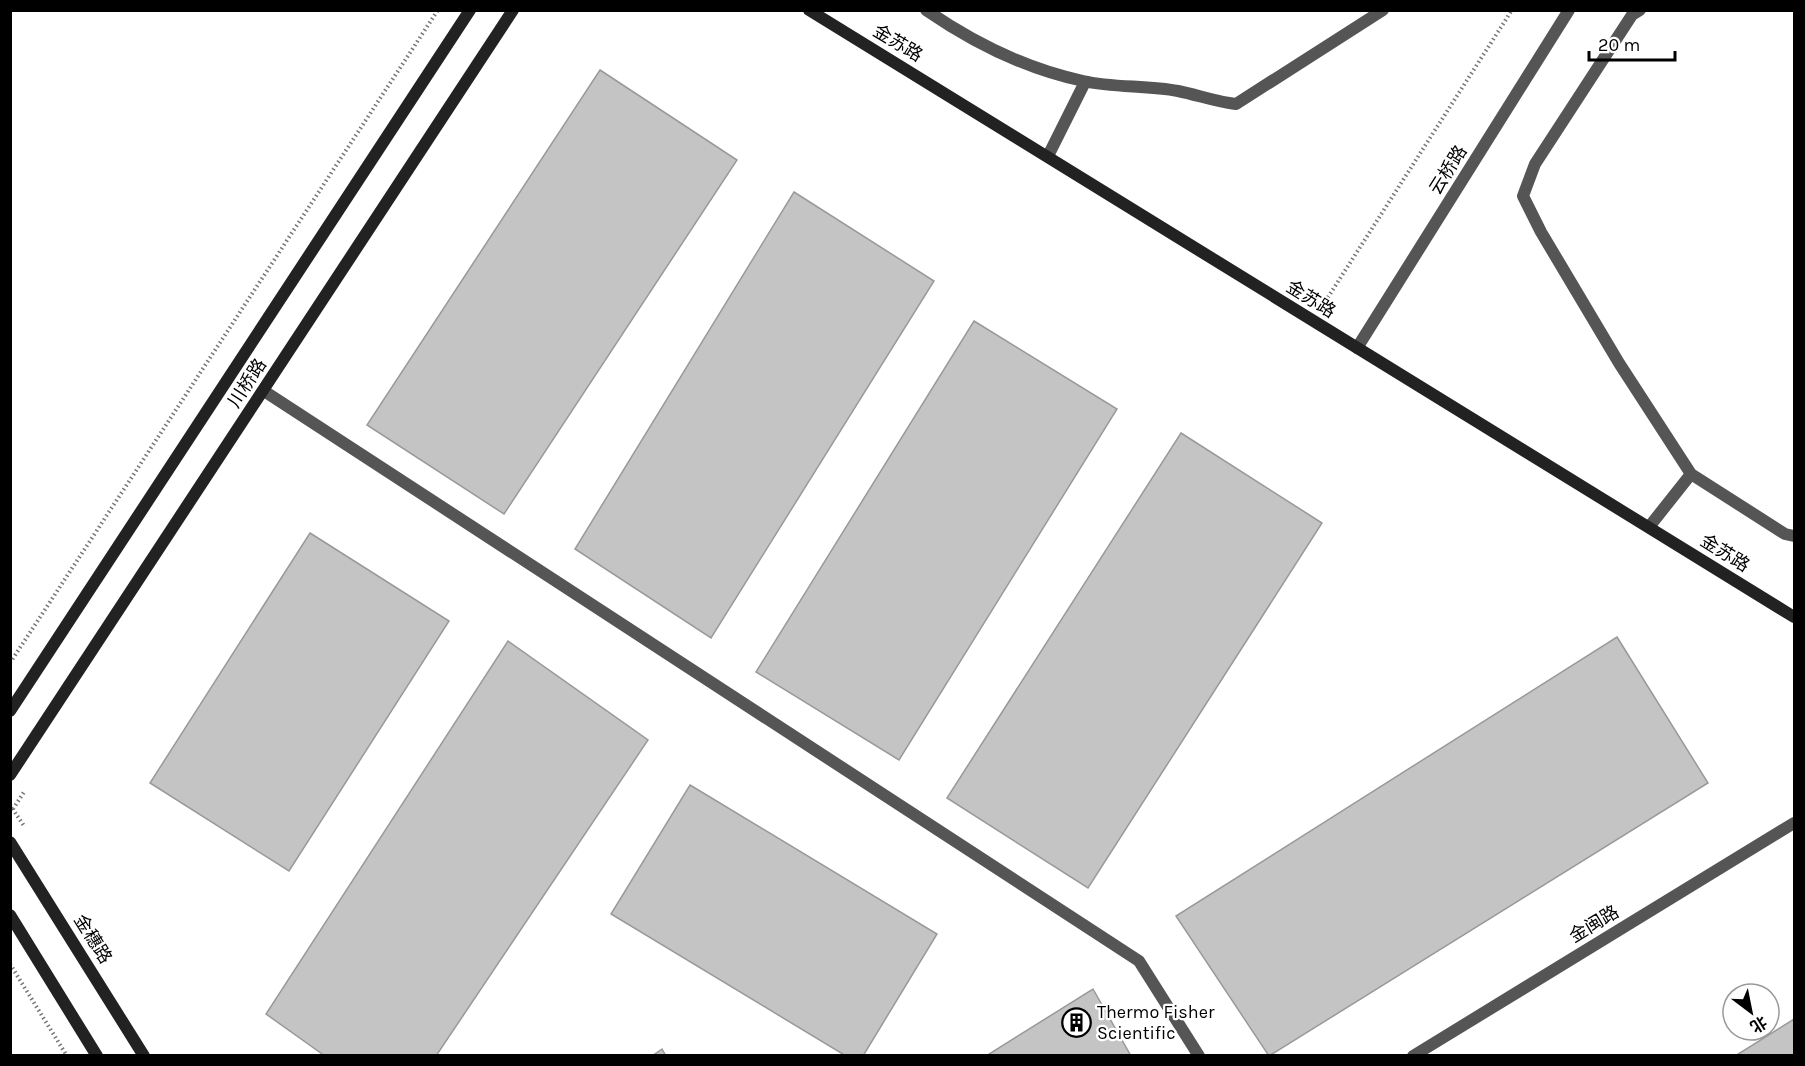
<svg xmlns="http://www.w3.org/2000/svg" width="1805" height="1066" font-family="Karla,'Noto Sans SC',sans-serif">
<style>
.building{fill:#c4c4c4;stroke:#999;stroke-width:1.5}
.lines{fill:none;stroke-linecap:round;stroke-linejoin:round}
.path{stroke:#777;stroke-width:4;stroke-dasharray:1.5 3;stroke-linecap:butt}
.lane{stroke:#555;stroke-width:12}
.street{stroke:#555;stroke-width:12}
.secondary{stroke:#222;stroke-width:12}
.labels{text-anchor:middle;stroke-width:4.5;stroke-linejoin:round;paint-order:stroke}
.street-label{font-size:18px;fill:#000;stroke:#fff}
.poi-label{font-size:18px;fill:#000;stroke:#fff;text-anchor:start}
</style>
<rect width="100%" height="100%" fill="#fff"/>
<!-- building -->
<path class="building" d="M600,70L737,160L504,514L367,425Z
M794,192L934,281L711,638L575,549Z
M974,321L1117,409L899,760L756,672Z
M1181,433L1322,523L1088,888L947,798Z
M310,533L449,621L289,871L150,783Z
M1617,637L1708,783L1269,1056L1176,916Z
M508,641L648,740L436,1056H325L266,1014Z
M690,785L937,934L863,1056H846L611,914Z
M1093,989L1131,1056H986Z
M1794,1019V1056H1735Z
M662,1049L666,1056H652Z"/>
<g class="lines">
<!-- path -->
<path class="path" d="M1323,305L1512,10
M10,663L438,10
M10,805L24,826
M13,809L24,792
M10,964L67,1056"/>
<!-- lane -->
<path class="lane" d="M926,10C974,43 1026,69 1083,81C1114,88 1147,85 1178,91C1198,95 1216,102 1236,104L1383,10
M1640,10L1632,15L1535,164L1523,196L1541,232L1619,363L1691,474L1785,534L1794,536
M1048,156L1085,82
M264,391L1139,961L1199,1056
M1649,527L1691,474"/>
<!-- street -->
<path class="street" d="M1357,348L1569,10
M1413,1056L1794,823"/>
<!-- secondary -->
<path class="secondary" d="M809,10L1794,617
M10,711L470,10
M10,775L513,10
M10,842L144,1056
M10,915L97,1056"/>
</g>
<!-- icons -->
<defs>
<symbol id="building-ring" viewBox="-11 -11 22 22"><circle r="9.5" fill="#fff" stroke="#000" stroke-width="1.5"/><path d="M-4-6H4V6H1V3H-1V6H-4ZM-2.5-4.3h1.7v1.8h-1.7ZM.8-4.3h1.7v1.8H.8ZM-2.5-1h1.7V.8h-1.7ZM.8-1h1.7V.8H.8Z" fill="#000"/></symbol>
</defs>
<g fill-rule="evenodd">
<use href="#building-ring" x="1060" y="1006" width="33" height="33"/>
</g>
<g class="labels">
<!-- street labels -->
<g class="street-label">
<text transform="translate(898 43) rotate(31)" y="6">金苏路</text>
<text transform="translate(1448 170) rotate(-58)" y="6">云桥路</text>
<text transform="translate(1311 299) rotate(32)" y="6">金苏路</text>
<text transform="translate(247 383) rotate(-57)" y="6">川桥路</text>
<text transform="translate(1725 553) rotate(32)" y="6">金苏路</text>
<text transform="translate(1594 924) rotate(-31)" y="6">金闽路</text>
<text transform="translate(93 939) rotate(58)" y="6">金穗路</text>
</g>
<!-- poi labels -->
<g class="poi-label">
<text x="1097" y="1018">Thermo Fisher<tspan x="1097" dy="21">Scientific</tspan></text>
</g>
</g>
<!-- border -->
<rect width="1805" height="1066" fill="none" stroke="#000000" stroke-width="24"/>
<!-- north arrow -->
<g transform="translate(1751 1012) rotate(148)"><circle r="28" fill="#ffffff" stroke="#999999" stroke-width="1.5"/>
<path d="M0-4.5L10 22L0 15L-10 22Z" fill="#000000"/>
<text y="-9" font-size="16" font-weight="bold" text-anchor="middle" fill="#000000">北</text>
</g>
<!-- scale -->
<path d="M1589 51v9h86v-9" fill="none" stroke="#000000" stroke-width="3"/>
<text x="1598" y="51" font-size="18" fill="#000000" stroke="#ffffff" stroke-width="4.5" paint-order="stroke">20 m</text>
</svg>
